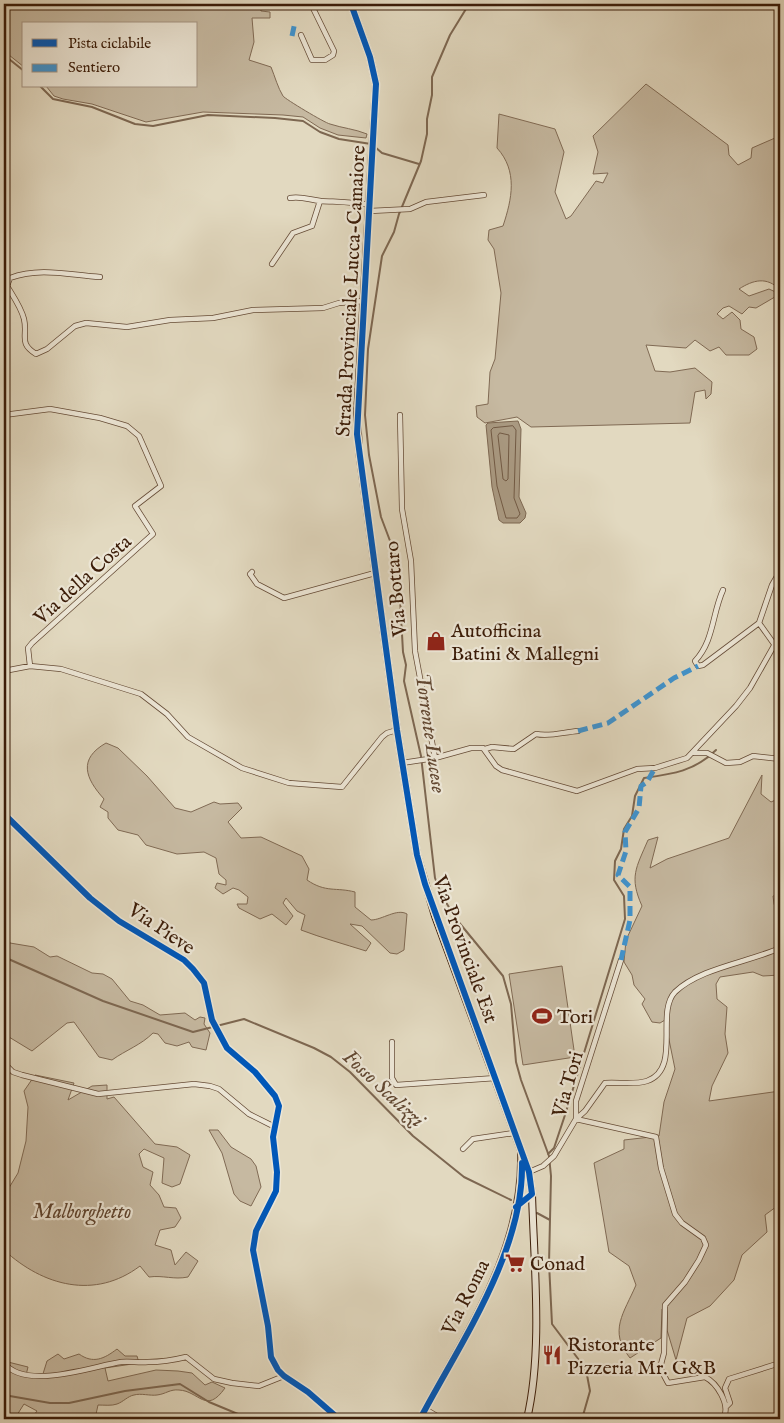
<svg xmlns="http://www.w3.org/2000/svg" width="784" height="1423" font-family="'IM FELL English',serif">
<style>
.green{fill:#c6b9a1;stroke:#806a54}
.water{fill:#a99981;stroke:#7d6751}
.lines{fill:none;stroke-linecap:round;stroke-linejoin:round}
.shore{stroke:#725a44;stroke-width:1}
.stream{stroke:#7d6751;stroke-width:2}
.minor-casing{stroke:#654b36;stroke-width:6}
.tertiary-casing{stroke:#654b36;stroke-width:8}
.secondary-casing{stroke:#3b1c08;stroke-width:8}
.minor{stroke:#ece6d6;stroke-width:4.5}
.tertiary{stroke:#ece6d6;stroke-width:5.5}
.secondary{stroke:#ece6d6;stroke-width:6}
.quiet{stroke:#3e94d1;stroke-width:5;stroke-dasharray:10 5;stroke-linecap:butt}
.cycleway-casing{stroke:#ece6d6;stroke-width:9}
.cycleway{stroke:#0057b8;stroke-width:6}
.labels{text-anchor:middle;stroke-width:4.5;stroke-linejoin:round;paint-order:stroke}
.street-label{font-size:20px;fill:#3b1c08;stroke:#ece6d6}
.poi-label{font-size:20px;fill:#3b1c08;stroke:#ece6d6;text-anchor:start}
.park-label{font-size:20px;font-style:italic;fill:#5e432e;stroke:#ece6d6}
.water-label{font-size:21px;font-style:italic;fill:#624832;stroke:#ece6d6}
</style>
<rect width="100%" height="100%" fill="#e2d9c0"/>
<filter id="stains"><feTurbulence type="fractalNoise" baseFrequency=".004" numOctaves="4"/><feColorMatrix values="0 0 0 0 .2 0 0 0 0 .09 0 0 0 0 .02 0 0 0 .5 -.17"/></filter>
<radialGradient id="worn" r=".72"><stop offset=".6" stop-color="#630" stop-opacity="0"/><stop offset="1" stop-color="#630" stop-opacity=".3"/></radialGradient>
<!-- green -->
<path class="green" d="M4,4H228L231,9L244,4H260L261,11L270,12V18H252L254,42L249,60L271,67C275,77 278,88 283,96C285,99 325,123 330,124C342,128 355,129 367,134L366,138L338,135L320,128L303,117L283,115L203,112L146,122L92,104L63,99L54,96L46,86H196V24H24V67L4,51Z
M646,84L728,145L729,155L738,165L751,158L752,148L775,138L780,144V290C767,276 753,280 739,289L749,296L769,289L780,294L756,308L749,307L742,314L729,306L723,308L717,314L723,319L732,312L740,320L741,329L754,337L757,349L749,355H726L719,347L710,351L695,340L686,348L646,345L655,371L670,372L695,368L712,382L711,394L706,399L705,390L695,392L690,423L531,427L517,417L485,423L477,417L476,406L488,404L490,372L495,359L501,293L494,249L488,240L489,230L503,226C512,199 518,171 497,148L499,114L555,129L564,152L555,192L566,219L571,216L596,181L603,183L608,173L593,174L598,152L593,136Z
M106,743L118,748L147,776L175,808L191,812L214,802L220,804L238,803L242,808L228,822L241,838L261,837L302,856L309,869L307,880C326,893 336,887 355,892V907L371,920C382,920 397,908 407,914L404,950L397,954L390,953L362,926L350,924L371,943L366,951C344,944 322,938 301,930L305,915L297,911L286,898L283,903L293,916L286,925L272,914L260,919L239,908L237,904H247L248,897L239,890L233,888L223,894L215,888L217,883L226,885V880L219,874L216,858L204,852L177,854L146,845L138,835L118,830L108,818V812L100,807L104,799C85,778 78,759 106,743Z
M762,775L761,794L771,802L780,798V895L773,896L774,904L780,917V975L763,976L753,972L720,977L716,984L717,999L727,1007L725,1034L728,1053L712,1086L709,1101L780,1091V1204L765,1215L767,1232L742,1255L734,1280L710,1306L687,1318L676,1360L667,1330V1311L662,1309L661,1338L630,1358C608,1331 624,1313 636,1285L629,1266L609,1252L594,1163L624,1149V1140L659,1136L664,1102L675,1069L665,1020L660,1023L652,1022L642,1004L645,999L634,985L632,975L624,962L626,940L642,906C629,877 636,868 648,840L658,837L650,868L667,859L729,838Z
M4,932L10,943L34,947L50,957L57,956L92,973L103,974L112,979L130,1001L143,1005L160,1015L185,1013L195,1020L200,1017L205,1018L204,1024L210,1033L206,1050L192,1047L189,1042L177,1046L165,1043L158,1034L153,1033C141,1045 126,1050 112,1060L99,1057L74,1022L67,1023L32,1051L4,1034Z
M562,966L575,1057L523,1065L509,974Z
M35,1075L74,1083L68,1100L92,1086L107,1085V1099L114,1097L155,1144L177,1147L190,1155L180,1184L172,1187L162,1183L164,1158L144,1149L139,1154L143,1167L153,1172L150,1185L159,1195L164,1207L176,1208L181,1218L175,1227L160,1230L155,1245L171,1250L175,1265L186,1252L198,1261L188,1277C174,1280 163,1275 149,1277L140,1266C95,1300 43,1286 4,1250V1196L18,1173L26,1141L28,1107L24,1091Z
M209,1130H218L231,1147L251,1159L256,1166L261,1187L251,1206L240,1201L234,1194L222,1153Z
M117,1349L125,1356H137L139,1363L105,1368L108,1381L156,1370L178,1371L192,1373L205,1385L212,1382L225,1388C206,1415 199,1391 179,1390C170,1389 166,1394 157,1395C150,1396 141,1393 134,1395C128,1396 123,1402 117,1404C112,1406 104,1405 98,1405L95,1419H31L37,1411L24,1404L17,1415H9L4,1405V1357L8,1362L28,1367L26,1375L42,1377L47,1361L58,1354L64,1359L79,1354C93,1364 104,1359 117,1349Z"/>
<!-- water -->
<path class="water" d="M518,421L521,429L519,497L526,513L525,518L520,523H503L499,520L492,487L486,425L488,423Z"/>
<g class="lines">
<!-- shore -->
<path class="shore" d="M513,426L516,430L514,498L520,514L517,518H506L497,486L491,430L493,428Z
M500,433L509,435L508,479L506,481L503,479L498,436Z"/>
<!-- stream -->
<path class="stream" d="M469,4L450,35L432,77V95L427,119V134L421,161L399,214L394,232L382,256L368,349L365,415L369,455L381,517L398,562L403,652L406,665L404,681L421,756L435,878L442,896L457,920L503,976L511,1004L516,1062L521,1080L549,1156L551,1176L549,1263L552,1324L579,1360L587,1375L590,1391L582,1419
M4,55L24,71
M40,86L53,99L92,107L135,124L153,126L208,115L275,118L303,121L320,132L339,139L371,144
M375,147L382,153L419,164
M4,957L103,1001L193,1032L244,1019L314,1048L331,1057L350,1072L413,1136L464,1177L511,1200
M548,1154L554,1148L565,1115L625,919L624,896L614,880L615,861L621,849L624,829L632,816L635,796L644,778C673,774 695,771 716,750
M537,1213L550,1220
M4,1395L50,1403H69L125,1391L180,1384L209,1402L250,1419"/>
<defs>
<path id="minor" d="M301,35L312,60H325L333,55L334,51L311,4
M290,198C302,196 310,200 321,201C338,202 353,202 370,205
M370,211L410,209L426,202L484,195
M272,264L293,233L312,226L320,201
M100,277C69,275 40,267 10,278L7,286C13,296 21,307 24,319C28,336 18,343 36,354L47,349L75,326L86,323L127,327L170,320L213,318L253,310L323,308L339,303L364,301
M4,415L50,409L100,418L127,426L139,436L161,486L135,506L153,534L32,643L28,648L30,666
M400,415L402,509L411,561L415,651L435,758
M252,572L250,574L257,584L284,598L375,573
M723,590C712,614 714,641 695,661L698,666L703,665L759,623
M774,644L759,623L772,585L780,571
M4,671L30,666L61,669L141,694L167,714L188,737L242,768L289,783L342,787L382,737L387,733L397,730
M485,749L492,747L514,749L536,734C550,737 564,732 578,731
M694,753H707L726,763L740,762L753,756L780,759
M402,763L435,758L471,748H483L496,766L502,770L577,791L637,769L655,768L687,758L736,706L750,688L780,635
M4,814L90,898L119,921L184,960L193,969L204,983L212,1020L227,1048L255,1072L275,1096L279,1106L273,1137L277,1172L276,1191L256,1231L253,1250L268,1326L271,1357L278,1370L284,1376L308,1392L339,1419
M392,1042V1078L396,1085L496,1078
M4,1063L13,1072L22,1075L98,1094L194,1084L210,1086L219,1089L249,1114L275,1127
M779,1093H780
M576,1119L656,1137L661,1168L675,1214L682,1223L703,1238L706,1245L699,1260L685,1282L665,1305L664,1353L660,1368L668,1383L705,1377C717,1383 730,1404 724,1417L715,1419
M576,1119L585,1111L605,1083C618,1082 635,1085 647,1081C682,1069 655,1013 675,992C700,968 749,962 780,948
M463,1149L473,1139L514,1133
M529,1172L543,1166L554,1156L576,1119V1101L621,960
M4,1363C26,1391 93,1366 121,1362C130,1361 139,1363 148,1362C161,1362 174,1360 186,1357L214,1379L232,1383L259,1386L284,1376
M726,1407L730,1403L725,1388L729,1379L780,1363
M425,1409L442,1419"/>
<path id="tertiary" d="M516,1207L532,1194
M420,1419C464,1335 524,1252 521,1153"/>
<path id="secondary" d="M351,4L370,57L376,84L357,415L359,451L397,730L417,855L435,916L529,1172L532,1194C534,1265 543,1351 527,1419"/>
</defs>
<!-- minor casing -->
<use href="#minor" class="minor-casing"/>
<!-- tertiary casing -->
<use href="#tertiary" class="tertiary-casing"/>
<!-- secondary casing -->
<use href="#secondary" class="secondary-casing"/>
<!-- minor -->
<use href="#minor" class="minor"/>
<!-- tertiary -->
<use href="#tertiary" class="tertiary"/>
<!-- secondary -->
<use href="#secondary" class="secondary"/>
<!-- quiet -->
<path class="quiet" d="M295,6L304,4
M292,36L295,22
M578,731L608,723L674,678L698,666
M621,960L630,920V887L618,875L626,851L625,832L639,808L641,786L647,782L655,768"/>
<defs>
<path id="cycleway" d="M351,4L370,57L376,84L357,434L397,730L417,855L425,884L529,1172L532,1194L516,1207
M4,814L90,898L119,921L184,960L193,969L204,983L212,1020L227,1048L255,1072L275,1096L279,1106L273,1137L277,1172L276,1191L256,1231L253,1250L268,1326L271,1357L278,1370L284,1376L308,1392L339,1419
M420,1419C460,1343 524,1252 522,1163"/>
</defs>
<!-- cycleway casing -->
<use href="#cycleway" class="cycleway-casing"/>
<!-- cycleway -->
<use href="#cycleway" class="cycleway"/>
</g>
<!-- icons -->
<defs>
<symbol id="shop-bare" viewBox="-9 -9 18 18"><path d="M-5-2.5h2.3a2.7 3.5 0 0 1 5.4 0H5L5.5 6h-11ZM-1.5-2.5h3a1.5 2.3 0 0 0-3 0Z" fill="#8f2418" stroke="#ece6d6" stroke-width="2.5" paint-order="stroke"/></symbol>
<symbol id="stadium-bare" viewBox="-9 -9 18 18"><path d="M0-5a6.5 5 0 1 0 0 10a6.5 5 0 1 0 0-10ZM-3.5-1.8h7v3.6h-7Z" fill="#8f2418" stroke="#ece6d6" stroke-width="2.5" paint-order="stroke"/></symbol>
<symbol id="supermarket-bare" viewBox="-9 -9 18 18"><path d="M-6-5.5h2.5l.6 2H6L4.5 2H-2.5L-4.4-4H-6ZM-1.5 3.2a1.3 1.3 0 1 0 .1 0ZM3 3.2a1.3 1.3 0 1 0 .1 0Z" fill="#8f2418" stroke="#ece6d6" stroke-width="2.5" paint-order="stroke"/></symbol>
<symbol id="restaurant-bare" viewBox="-9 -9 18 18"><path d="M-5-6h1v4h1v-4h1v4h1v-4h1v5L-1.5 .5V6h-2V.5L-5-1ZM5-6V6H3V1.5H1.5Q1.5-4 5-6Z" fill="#8f2418" stroke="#ece6d6" stroke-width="2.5" paint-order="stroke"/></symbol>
</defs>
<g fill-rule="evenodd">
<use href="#shop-bare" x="422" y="627" width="28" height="28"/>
<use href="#stadium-bare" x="528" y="1002" width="28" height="28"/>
<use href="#supermarket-bare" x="501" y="1249" width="28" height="28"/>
<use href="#restaurant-bare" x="538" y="1341" width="28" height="28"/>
</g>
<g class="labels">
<!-- street labels -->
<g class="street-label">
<text transform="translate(350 291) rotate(-87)" y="7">Strada Provinciale Lucca-Camaiore</text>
<text transform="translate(82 579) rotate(-42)" y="7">Via della Costa</text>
<text transform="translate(395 589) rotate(-95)" y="7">Via Bottaro</text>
<text transform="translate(162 928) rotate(34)" y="7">Via Pieve</text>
<text transform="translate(466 949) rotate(70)" y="7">Via Provinciale Est</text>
<text transform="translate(567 1084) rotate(-74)" y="7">Via Tori</text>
<text transform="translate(465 1297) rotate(-63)" y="7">Via Roma</text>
</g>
<!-- poi labels -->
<g class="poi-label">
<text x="451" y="637">Autofficina<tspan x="451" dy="23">Batini &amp; Mallegni</tspan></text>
<text x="557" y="1023">Tori</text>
<text x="530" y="1270">Conad</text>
<text x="567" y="1351">Ristorante<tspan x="567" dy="23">Pizzeria Mr. G&amp;B</tspan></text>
</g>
<!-- park labels -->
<g class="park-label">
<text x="82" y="1218">Malborghetto</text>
</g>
<!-- water labels -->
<g class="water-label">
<text transform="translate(431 733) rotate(82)" y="7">Torrente Lucese</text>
<text transform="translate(384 1088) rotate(43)" y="7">Fosso Scalizzi</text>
</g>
</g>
<!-- margin -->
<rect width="784" height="1423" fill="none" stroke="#e2d9c0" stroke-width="20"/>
<rect x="5" y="5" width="774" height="1413" fill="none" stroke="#3b1c08" stroke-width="2.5"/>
<rect x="10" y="10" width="764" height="1403" fill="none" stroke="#3b1c08"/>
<!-- legend -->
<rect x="22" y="22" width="175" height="65" fill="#ece6d6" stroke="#a59584"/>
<rect x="32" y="39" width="25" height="8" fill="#0057b8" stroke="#a59584"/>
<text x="68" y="48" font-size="15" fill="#3b1c08">Pista ciclabile</text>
<rect x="32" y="64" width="25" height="8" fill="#3e94d1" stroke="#a59584"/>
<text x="68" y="72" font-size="15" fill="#3b1c08">Sentiero</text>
<rect width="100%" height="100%" filter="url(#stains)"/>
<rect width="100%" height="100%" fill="url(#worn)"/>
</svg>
